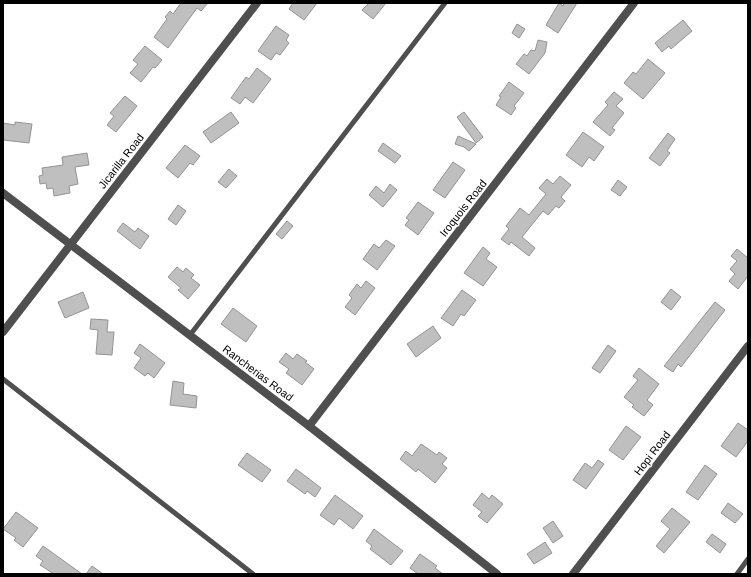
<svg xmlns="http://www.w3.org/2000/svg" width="751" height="577" font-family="Arial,sans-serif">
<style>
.building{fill:#bfbfbf;stroke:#939393}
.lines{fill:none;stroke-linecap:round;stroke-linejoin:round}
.service{stroke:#4f4f4f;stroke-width:5}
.minor{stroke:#4f4f4f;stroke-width:8}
.tertiary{stroke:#4f4f4f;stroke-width:8}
.labels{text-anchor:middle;stroke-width:3;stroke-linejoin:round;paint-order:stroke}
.street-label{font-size:11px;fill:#000;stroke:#fff}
</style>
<rect width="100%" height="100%" fill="#fff"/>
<!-- building -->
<path class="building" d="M181,3H208L201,11L197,8L168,48L154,37L167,19L165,17L170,11L173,14Z
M293,3H317L304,20L289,9Z
M369,3H386L373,19L362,10Z
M559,3L563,6L564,3H577L558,33L546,25Z
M683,20L692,31L671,49L669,46L662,52L655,43Z
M517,24L525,29L519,38L512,33Z
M276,26L289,35L286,40L289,43L280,55L276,53L271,60L258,51Z
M538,40L547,42L545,53L529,74L516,64L524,54L527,56L531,50L535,51Z
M145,46L162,60L155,68L153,67L141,82L130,73L138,64L133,60Z
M648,59L665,73L643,99L624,83L633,72L636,74Z
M257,68L271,79L253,103L245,97L240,104L231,98L246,77L249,79Z
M509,82L524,93L514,106L516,108L511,115L496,105L501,97L499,96Z
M614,92L623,99L616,106L624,113L612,128L615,130L610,136L593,122L608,105L605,102Z
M125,96L137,106L116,132L107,125L114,116L110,113Z
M231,112L239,123L211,143L203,132Z
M464,112L483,137L476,143L457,117Z
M15,122L32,124L29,143L3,140V123L15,125Z
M583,132L604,147L594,161L589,157L582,167L566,155Z
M668,133L675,139L667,151L670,153L660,166L649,158Z
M458,136L476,144L469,151L464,147L455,144Z
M383,143L401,156L395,163L378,151Z
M185,145L200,156L193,165L190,163L178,178L166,168Z
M87,153L89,165L75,167L78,184L69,186L70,193L54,196L53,188L47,189L46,183L40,184L39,176L43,175L42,168L63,165L62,157Z
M453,162L465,170L445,198L433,190Z
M229,169L237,176L226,188L218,182Z
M560,176L571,185L561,197L565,201L559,208L556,206L548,215L543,211L522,237L535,248L529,256L511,242L509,245L501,239L509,229L506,226L520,208L529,215L546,194L539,188L547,179L553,184Z
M618,180L627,187L620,196L611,190Z
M390,184L397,190L383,207L369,195L376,186L384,193Z
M418,202L434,213L418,235L405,225L409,220L406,218Z
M178,205L186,211L176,225L168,219Z
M287,221L293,226L282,239L276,234Z
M123,223L135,232L138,228L149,236L140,249L117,231Z
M386,240L395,246L377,270L363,259L374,244L379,248Z
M483,247L490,253L486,259L497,267L483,286L464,273Z
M737,249L748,258V276L738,289L729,281L735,274L730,269L737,261L731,256Z
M177,267L183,272L186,268L194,275L191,278L200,285L188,299L178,290L181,288L168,277Z
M366,281L375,288L355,315L345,307L352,298L349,295L357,284L361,288Z
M671,289L681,297L671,310L661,302Z
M462,290L476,300L464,316L461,314L453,326L441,318Z
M83,292L89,308L65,318L58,302Z
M715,302L725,310L681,367L678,364L673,372L664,366Z
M233,308L257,326L246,342L221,324Z
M91,319L108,320L107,332H114L112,355L96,354L98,330L90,329Z
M433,326L441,338L416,357L407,344Z
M140,344L165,363L154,378L148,373L145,376L134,368L141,358L134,353Z
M608,345L616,351L600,373L592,368Z
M286,353L293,359L297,354L307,361L305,362L314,369L302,385L286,373L289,369L279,362Z
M639,368L659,384L647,400L653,405L644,416L632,407L634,405L624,397L638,380L633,376Z
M173,381L184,383L183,394L197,396L196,408L170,405Z
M738,423L748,430V441L736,457L721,446Z
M626,426L641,437L623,460L609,450Z
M421,444L437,455L439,452L447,458L442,464L447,468L435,483L418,469L416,472L400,459L406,451L412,456Z
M247,453L271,470L262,482L238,465Z
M598,460L604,464L586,489L573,480L585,463L592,468Z
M705,465L717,474L698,500L686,492Z
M296,469L321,488L315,497L307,491L305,494L287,481Z
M482,493L489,499L492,495L503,504L487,523L478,516L482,512L473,505Z
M335,495L363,516L353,529L339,518L334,525L320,515Z
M728,503L743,514L735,523L721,513Z
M672,508L690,522L664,553L656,546L670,529L661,521Z
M16,512L38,528L23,547L14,540L16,538L3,529Z
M553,521L563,536L553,543L543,528Z
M374,529L403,551L391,565L370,549L372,546L366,541Z
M712,534L726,544L720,553L706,542Z
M545,542L552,553L534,564L527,554Z
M43,546L82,574H54L40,565L43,561L36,556Z
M420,554L437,566L435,568L443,574H418L410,568Z
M92,566L103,574H86Z"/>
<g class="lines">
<!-- service -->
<path class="service" d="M190,335L445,3
M3,379L253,574
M737,574L748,559"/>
<!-- minor -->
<path class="minor" d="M3,332L257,3
M309,426L634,3
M573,574L748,346"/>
<!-- tertiary -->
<path class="tertiary" d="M3,193L309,426L497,574"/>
</g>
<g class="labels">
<!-- street labels -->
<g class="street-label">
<text transform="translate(121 161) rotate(-52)" y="4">Jicarilla Road</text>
<text transform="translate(463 208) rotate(-52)" y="4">Iroquois Road</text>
<text transform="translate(258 373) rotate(37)" y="4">Rancherias Road</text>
<text transform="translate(652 453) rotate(-53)" y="4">Hopi Road</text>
</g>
</g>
<!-- border -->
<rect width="751" height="577" fill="none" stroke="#000000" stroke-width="8"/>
</svg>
